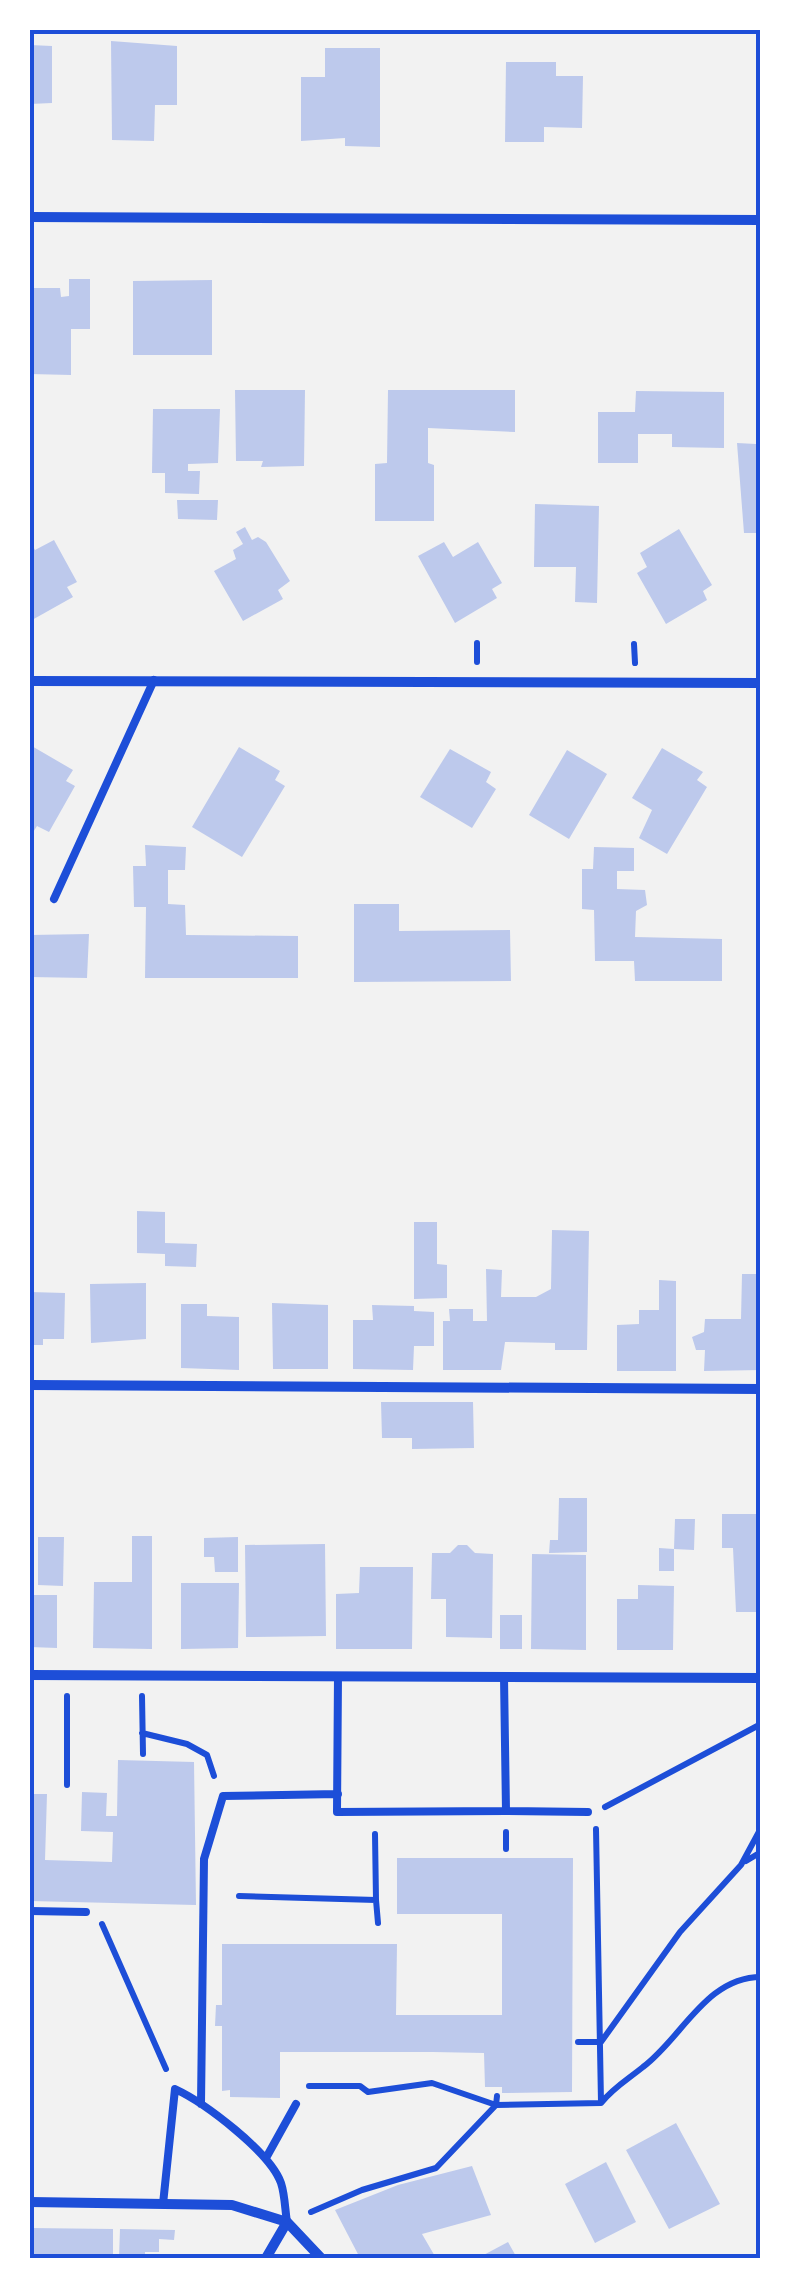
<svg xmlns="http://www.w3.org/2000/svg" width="791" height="2288" font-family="Mulish,sans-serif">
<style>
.building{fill:#bdc9ec}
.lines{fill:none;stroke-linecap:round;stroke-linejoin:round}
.path{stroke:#1d4ed8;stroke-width:6}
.service{stroke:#1d4ed8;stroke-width:8}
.minor{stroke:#1d4ed8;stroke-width:10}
.neatline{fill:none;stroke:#1d4ed8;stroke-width:4}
</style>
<rect width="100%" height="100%" fill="#f2f2f2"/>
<!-- building -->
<path class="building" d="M111,41L177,46V105H155L154,141L112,140Z
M30,45L52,46V103L30,104Z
M325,48H380V147L345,146V138L301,141V77H325Z
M506,62H556V76H583L582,128L544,127V142H505Z
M69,279H90V329H71V375L30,374V288H60L61,297L69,296Z
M212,280V355H133V281Z
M235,390H305L304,466L261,467L263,461H236Z
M388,390H515V432L428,428V463L434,465V521H375V464L387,463Z
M636,391L724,392V448L672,447V434H638V463H598V412H635Z
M153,409H220L218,463L188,464V471H200L199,494L165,493V473H152Z
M756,418H761V533H744L737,443L756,444Z
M177,500H218L217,520L178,519Z
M535,504L599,506L597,603L575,602L576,567H534Z
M245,527L252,540L258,537L266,542L290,581L278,590L283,599L243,621L214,571L236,559L233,550L243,544L236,532Z
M679,529L712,585L703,591L707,600L666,624L637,573L647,567L640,553Z
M54,540L77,582L67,587L73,597L32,620L30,541L35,550Z
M444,542L453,557L478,542L502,583L492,589L497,598L455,623L418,556Z
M30,745L73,770L66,781L75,786L49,832L37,826L30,837Z
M239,747L280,771L275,780L285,786L242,857L192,827Z
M662,748L703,772L697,780L707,787L667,854L639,838L652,810L632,798Z
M450,749L491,772L486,782L496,789L472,828L420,797Z
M567,750L607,774L569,839L529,815Z
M145,845L186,847L185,870H168V904L185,905L186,935L298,936V978H145L146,907H134L133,866H146Z
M594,847L634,848V871H617V889L645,890L647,905L636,911L635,937L722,939V981H635L634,961H595L594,910L582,909V869H593Z
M354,904H399V931L510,930L511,981L354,982Z
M89,934L87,978L30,977V935Z
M137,1211L165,1212V1243L197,1244L196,1267L165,1266V1254L137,1253Z
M414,1222H437V1264L447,1265V1298L414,1299Z
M552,1230L589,1231L587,1350H555V1343L505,1342L501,1370H443V1321H450L449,1309H473V1321H487L486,1269L502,1270L501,1297H536L551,1289Z
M742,1274H761V1370L704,1371L705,1350H696L692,1337L704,1332L705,1319H741Z
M659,1280L676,1281V1371H617V1325L639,1324V1310H659Z
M146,1283V1339L91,1343L90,1284Z
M30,1292L65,1293L64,1339H43V1345H30Z
M272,1303L328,1305V1369H273Z
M181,1304H207V1316L239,1317V1370L181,1368Z
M372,1305L414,1306V1311L434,1312V1346H414L413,1370L353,1369V1320H373Z
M381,1402H473L474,1448L412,1449V1438H382Z
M559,1498H587V1552L549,1553L550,1540H558Z
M722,1514H761L760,1612H736L733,1548H722Z
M675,1519H695L694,1550L674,1549Z
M132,1536H152V1649L93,1648L94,1582H132Z
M38,1537H64L63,1586L38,1585Z
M238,1537V1572H215L214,1557H204V1538Z
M325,1544L326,1636L246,1637L245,1545Z
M458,1545H467L475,1553L493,1554L492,1638L446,1637V1599H431L432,1553H450Z
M659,1548L674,1549V1571H659Z
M532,1554L586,1555V1650L531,1649Z
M360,1567H413L412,1649H336V1594L359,1593Z
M181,1583H239L238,1648L181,1649Z
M638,1585L674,1586L673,1650H617V1599H638Z
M30,1595H57V1648L30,1647Z
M500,1615H522V1649H500Z
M118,1760L194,1762L196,1905L30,1901V1794H47L45,1860L112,1862L113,1832L81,1831L82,1792L107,1793L106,1816H117Z
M397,1858H573L572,2092L502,2093V2087H485L484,2053L433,2052H280V2098L230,2097V2090L222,2091V2026H215L216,2005H222V1944H397L396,2015H502V1914H397Z
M676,2123L720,2204L669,2229L626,2150Z
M606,2162L636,2222L595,2243L565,2184Z
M472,2166L491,2215L422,2234L436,2258H360L335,2210L398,2185Z
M30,2228L113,2229V2258H30Z
M120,2229L175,2230L174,2240L159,2239V2252H145V2258H119Z
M508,2242L517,2258H478Z"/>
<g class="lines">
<!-- path -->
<path class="path" d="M477,643V662
M634,644L635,663
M67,1696V1785
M142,1696L143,1754
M142,1733L187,1744L207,1755L214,1776
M605,1807L761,1724
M596,1829L601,2102
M506,1832V1849
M746,1861L761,1852
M239,1896L376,1900L375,1834
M376,1900L378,1923
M102,1924L166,2069
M578,2042H601L680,1932L741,1865L761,1828
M309,2086H360L368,2092L432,2083L496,2105L497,2096
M311,2212L362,2190L436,2168L496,2105L601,2103C614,2087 627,2080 643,2067C682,2038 706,1977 761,1977"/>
<!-- service -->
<path class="service" d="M54,899L154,680
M338,1676L337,1812L506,1811L504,1677
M506,1811L588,1812
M30,1911L86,1912
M201,2104L204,1859L223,1796L338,1794
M266,2158L296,2104
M163,2204L175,2089C205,2103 270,2152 281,2183C285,2195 285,2210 287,2222"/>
<!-- minor -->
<path class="minor" d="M30,217L761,220
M30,681L761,683
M30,1385L761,1389
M30,1675L761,1678
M30,2202L232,2205L287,2222L321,2258
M266,2258L287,2222"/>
</g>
<!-- border -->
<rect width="791" height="2288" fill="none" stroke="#ffffff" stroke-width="65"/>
<rect x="32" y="32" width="726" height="2224" class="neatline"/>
</svg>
